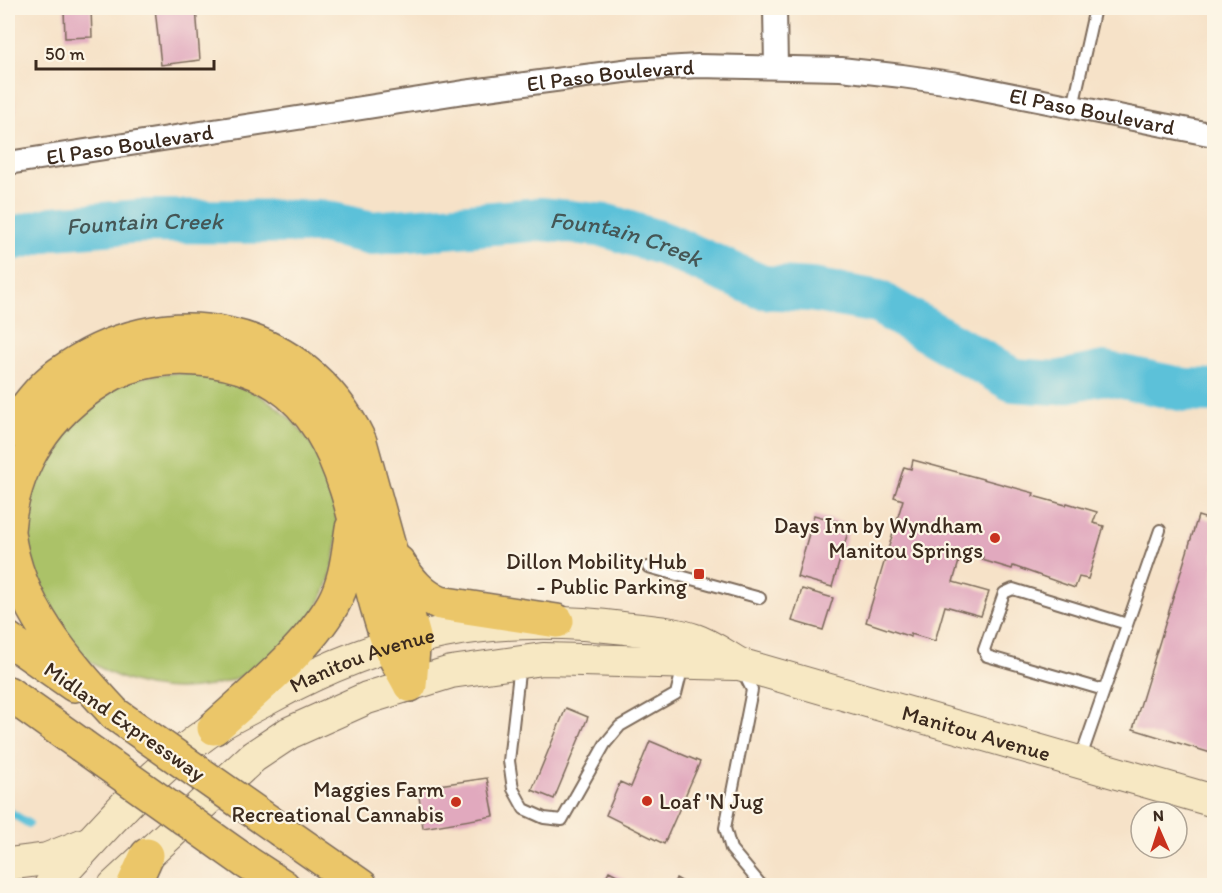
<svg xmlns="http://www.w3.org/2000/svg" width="1222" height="893" font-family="Itim,sans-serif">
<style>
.green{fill:#abc267;stroke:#737642;stroke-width:1.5}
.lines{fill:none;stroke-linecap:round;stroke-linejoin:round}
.stream{stroke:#5cc1d9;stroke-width:8}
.river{stroke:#5cc1d9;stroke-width:44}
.building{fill:#e1a9be}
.lane-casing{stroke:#7c6a5a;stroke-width:14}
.street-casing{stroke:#7c6a5a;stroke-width:26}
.secondary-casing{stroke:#7c6a5a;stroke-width:34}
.highway-casing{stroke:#7c6a5a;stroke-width:36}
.lane{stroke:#fff;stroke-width:10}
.street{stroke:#fff;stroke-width:22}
.secondary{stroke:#f7e8c3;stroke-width:32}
.highway{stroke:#ebc669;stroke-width:33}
.highway-bridge-casing{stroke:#7c6a5a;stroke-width:36;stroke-linecap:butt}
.highway-bridge{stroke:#ebc669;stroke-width:33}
.poi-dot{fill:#c8321e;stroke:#fcf5e5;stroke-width:2}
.labels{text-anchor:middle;stroke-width:4.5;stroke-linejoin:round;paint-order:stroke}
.street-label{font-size:22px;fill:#3b2a1e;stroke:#fcf5e5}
.poi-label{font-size:22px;fill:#3b2a1e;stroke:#fcf5e5;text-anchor:end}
.water-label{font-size:24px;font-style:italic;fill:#455756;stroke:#fcf5e5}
</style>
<rect width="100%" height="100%" fill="#fcf5e5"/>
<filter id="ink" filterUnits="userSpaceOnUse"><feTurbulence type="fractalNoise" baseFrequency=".0167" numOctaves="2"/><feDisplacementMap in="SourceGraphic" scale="12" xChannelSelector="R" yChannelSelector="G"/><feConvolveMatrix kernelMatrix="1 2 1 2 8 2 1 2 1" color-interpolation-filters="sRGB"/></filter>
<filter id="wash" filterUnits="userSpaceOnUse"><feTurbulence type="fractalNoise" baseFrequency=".008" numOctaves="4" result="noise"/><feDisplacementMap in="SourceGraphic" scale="24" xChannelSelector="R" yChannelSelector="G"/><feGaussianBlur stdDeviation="1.35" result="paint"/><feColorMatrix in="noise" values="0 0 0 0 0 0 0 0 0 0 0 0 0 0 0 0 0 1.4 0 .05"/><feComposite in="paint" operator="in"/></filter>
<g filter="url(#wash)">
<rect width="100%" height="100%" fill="#f6e2c8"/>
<!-- green -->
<path class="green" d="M21 531a158 158 0 1 1 316 0a158 158 0 1 1-316 0Z"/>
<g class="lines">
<!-- stream -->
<path class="stream" d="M8,811L29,824"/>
<!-- river -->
<path class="river" id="s1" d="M8,240L53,228L141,221L323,222L372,233L542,219L607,226L664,244L762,287L811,290L878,302L1013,380L1056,383L1104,373L1185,390L1214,391"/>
</g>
<g id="blocks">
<!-- building -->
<path class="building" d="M91,8L92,37L65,38L64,9Z
M155,8H196L200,60L161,65Z
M8,87H12L16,113L8,114Z
M913,460L1034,493L1033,496L1066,505L1067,503L1097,512L1093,523L1104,526L1088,579L1079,577L1075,588L1013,566L1012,569L982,560L983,557L962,551L953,582L989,592L981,616L945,606L935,641L911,634V637L866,622L903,500L894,497L904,467L911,469Z
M814,515L850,525L832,587L797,577Z
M1198,516L1214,521V754L1133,729Z
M802,589L833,598L823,630L792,621Z
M566,708L588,717L554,799L532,790Z
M650,741L700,762L664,844L606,815L620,782L631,787Z
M487,778L494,816L423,828L418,788Z
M609,871L638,886H601Z
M676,878L690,886H673Z"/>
</g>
</g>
<g filter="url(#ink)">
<use href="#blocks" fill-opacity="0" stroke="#7c6a5a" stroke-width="1.5"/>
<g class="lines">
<defs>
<path id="lane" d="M1073,107L1095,8
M648,567L760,598
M520,664L509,761L513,789L524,809L544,818L562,820L605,744L620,726L676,694L683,666
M743,672L752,690L725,828L731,849L762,886
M1104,690L987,656L984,650L1004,593L1013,589L1127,624
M1080,760L1160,530"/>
<g id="street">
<path d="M775,8L776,67"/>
<path id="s2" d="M8,163L464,92L631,70L698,66L841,69L902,76L958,84L1214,135"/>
</g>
<g id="secondary">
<path d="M8,864L47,859L85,844"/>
<path id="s3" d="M50,886C102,831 151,771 214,728C231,717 251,708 269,698C385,634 492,611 624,628C647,631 673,632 695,640C710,645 725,656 739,664L1214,801"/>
<path d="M114,886L253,757L289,733L367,698L451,672L543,659L735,664"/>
</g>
<path id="highway" d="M8,432C23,412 38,389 59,374C164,297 302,322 360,442L414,637L410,685
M8,530C13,465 47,413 103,379C134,360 172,355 208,360C358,379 347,535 389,644C394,658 403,671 410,685
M8,532C17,606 66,661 115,714
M398,562C409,580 421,595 440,603L557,621
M8,639L74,685
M8,693L81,745
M214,728C253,693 307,649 333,604C346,581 348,554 352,528
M282,831L361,886
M246,862L283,886
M133,886L147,855"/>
</defs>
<!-- lane casing -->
<use href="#lane" class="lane-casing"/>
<!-- street casing -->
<use href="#street" class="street-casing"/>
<!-- secondary casing -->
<use href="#secondary" class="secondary-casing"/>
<!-- highway casing -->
<use href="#highway" class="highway-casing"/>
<!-- lane -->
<use href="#lane" class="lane"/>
<!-- street -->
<use href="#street" class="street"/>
<!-- secondary -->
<use href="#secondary" class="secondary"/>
<!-- highway -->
<use href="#highway" class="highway"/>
<defs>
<path id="highway-bridge" d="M115,714L282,831
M81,745L246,862"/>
</defs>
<!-- highway-bridge casing -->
<use href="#highway-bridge" class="highway-bridge-casing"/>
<!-- highway-bridge -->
<use href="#highway-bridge" class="highway-bridge"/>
</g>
</g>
<!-- markers -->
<g class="poi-dot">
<circle cx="995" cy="538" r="6"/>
<rect x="693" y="568" width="12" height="12" rx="3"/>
<circle cx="647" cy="801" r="6"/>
<circle cx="456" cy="802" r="6"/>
</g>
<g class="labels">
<!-- street labels -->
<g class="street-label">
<text dy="8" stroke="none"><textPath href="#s2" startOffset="609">El Paso Boulevard</textPath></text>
<text dy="8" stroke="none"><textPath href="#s2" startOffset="1095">El Paso Boulevard</textPath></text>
<text dy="8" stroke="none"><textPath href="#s2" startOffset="123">El Paso Boulevard</textPath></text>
<text dy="8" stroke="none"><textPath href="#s3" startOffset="392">Manitou Avenue</textPath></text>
<text transform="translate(125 721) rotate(35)" y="8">Midland Expressway</text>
<text dy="8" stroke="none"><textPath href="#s3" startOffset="1029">Manitou Avenue</textPath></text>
</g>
<!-- poi labels -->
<g class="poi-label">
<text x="983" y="533">Days Inn by Wyndham<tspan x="983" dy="25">Manitou Springs</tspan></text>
<text x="687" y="569">Dillon Mobility Hub<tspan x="687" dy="25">- Public Parking</tspan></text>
<text x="444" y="797">Maggies Farm<tspan x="444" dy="25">Recreational Cannabis</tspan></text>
<text x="659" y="809" text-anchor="start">Loaf 'N Jug</text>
</g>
<!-- water labels -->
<g class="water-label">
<text dy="8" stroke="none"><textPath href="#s1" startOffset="138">Fountain Creek</textPath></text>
<text dy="8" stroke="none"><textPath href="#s1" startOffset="624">Fountain Creek</textPath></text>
</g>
</g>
<!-- margin -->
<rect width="1222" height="893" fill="none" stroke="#fcf5e5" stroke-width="30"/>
<!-- north arrow -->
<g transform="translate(1159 830) rotate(357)"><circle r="28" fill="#fcf5e5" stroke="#afa495" stroke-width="1.5"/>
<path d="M0-4.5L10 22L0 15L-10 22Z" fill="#c8321e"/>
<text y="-9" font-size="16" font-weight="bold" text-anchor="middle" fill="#3b2a1e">N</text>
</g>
<!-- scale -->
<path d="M36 60v9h178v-9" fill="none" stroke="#3b2a1e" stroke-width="3"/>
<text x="45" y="60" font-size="18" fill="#3b2a1e" stroke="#fcf5e5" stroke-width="4.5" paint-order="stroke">50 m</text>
</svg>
